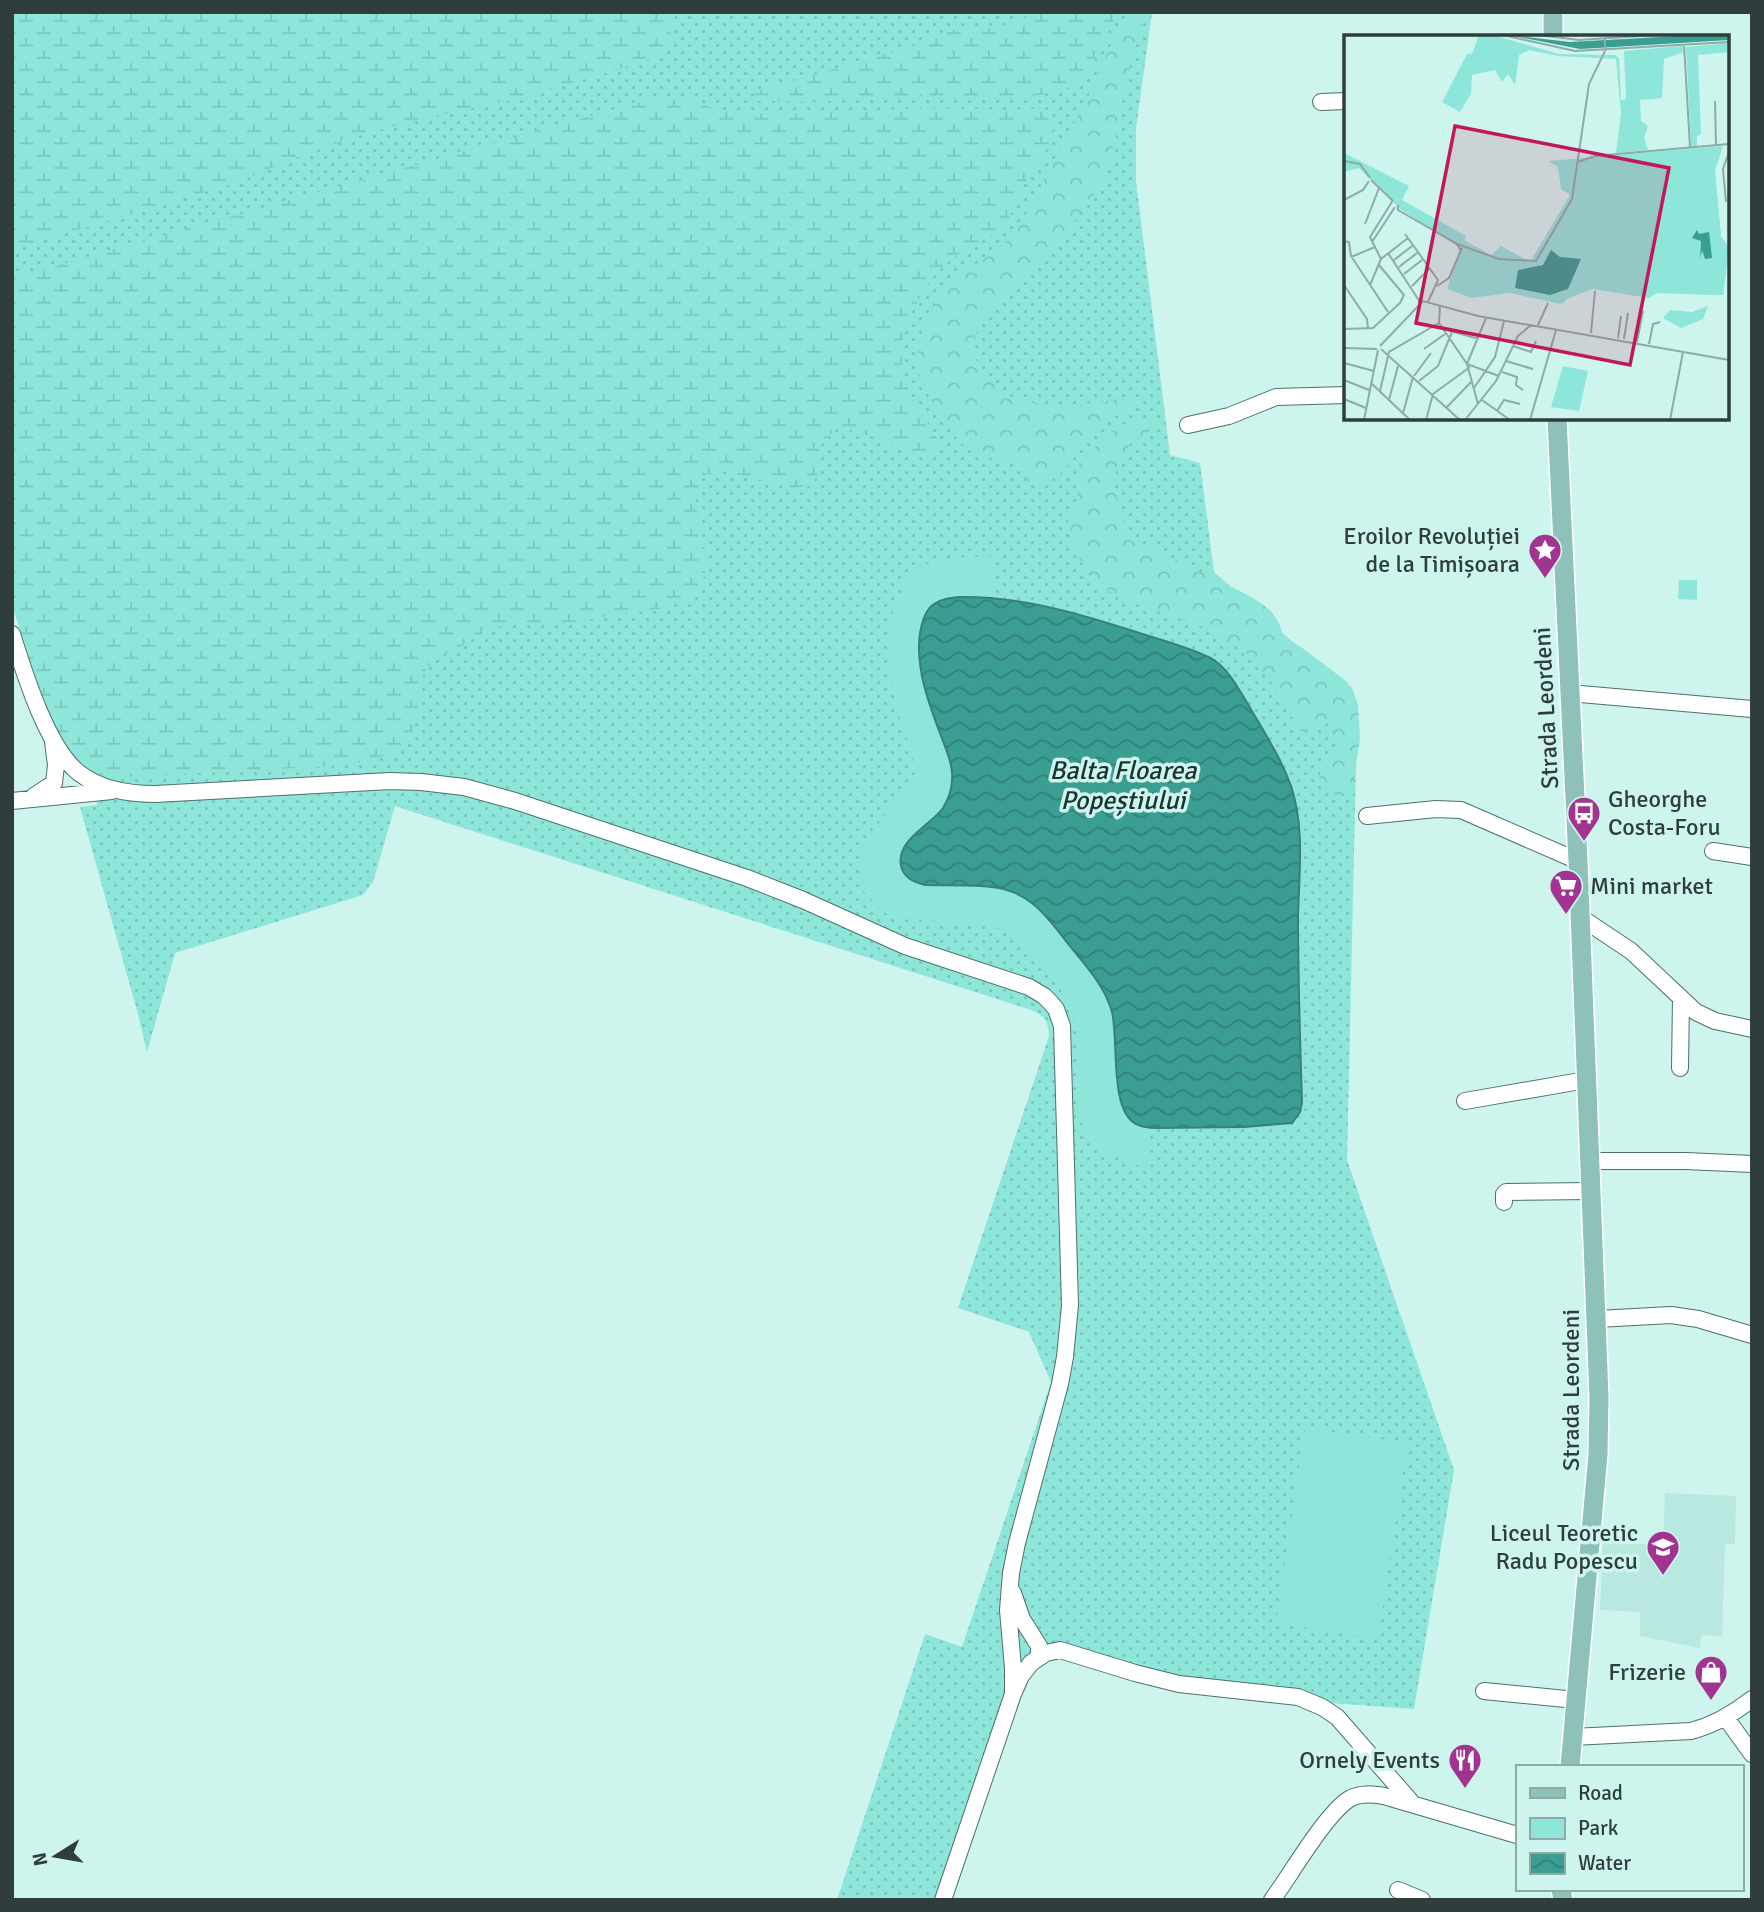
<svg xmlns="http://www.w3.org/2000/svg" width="1764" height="1912" font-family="Signika,sans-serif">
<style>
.built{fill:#b8e8e0}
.grass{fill:url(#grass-dots)}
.forest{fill:url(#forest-crowns)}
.wetland{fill:url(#wetland-marsh)}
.park{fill:#8de6d9}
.water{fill:url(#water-waves);stroke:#378178;stroke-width:2}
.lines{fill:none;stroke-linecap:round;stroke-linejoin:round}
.minor-casing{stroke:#4d706b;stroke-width:18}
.major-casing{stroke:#fff;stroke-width:22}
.minor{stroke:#fff;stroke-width:16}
.major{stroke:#8ec1ba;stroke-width:19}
.labels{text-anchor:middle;stroke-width:7;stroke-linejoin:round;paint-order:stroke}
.poi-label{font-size:24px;fill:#2f3e3c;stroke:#cdf4ed;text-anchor:end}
.street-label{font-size:24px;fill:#2f3e3c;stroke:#cdf4ed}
.water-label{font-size:26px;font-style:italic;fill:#1d3330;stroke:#cdf4ed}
.inset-road{fill:none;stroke:#8eaba6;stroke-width:2}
.view{fill:#c2185b;fill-opacity:0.15;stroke:#c2185b;stroke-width:3.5}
.inset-edge{fill:none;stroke:#2f3e3c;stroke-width:3.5}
</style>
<defs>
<pattern id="grass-dots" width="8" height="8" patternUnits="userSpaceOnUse" patternTransform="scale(1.75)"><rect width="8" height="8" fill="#8de6d9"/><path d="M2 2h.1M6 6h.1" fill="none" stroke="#7ac6bb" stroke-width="1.8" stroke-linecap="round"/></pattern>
<pattern id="forest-crowns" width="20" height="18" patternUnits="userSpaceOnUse" patternTransform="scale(1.75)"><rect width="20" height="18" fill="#8de6d9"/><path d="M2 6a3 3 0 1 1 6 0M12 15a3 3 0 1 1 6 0" fill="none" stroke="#7ac6bb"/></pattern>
<pattern id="wetland-marsh" width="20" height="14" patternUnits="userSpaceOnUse" patternTransform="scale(1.75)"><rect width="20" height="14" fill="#8de6d9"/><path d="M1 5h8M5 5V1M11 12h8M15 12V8" fill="none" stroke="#7ac6bb"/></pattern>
<pattern id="water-waves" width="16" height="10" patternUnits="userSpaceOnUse" patternTransform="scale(1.75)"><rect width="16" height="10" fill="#3a9e92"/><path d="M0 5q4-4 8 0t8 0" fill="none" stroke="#318278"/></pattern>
</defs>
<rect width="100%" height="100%" fill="#cdf4ed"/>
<!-- built -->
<path class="built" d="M1665,1493L1736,1496L1735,1544H1725L1722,1636L1701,1635L1700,1648L1640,1636V1612L1600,1610L1603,1544H1663Z"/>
<!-- grass -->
<path class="grass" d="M12,12H1152L1136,129V181L1170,455L1200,463L1214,572L1330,675L1352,732L1356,766L1347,1160L1454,1470L1414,1709L1331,1703L1311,1694L1177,1678L1100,1657H1048L1005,1696L936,1900H837L925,1634L962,1647L1051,1382L1029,1332L958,1308L1049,1036C1048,1019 1044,1015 1028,1009L395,806L373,882L363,895L175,953L147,1052L138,1014L80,807L97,805L91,772L36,680L12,604Z"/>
<!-- forest -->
<path class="forest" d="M1128,12H1146L1141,23L1123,97L1111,162L1103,182L1071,226L988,309C976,328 967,353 984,373C991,381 999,390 1007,395C1029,408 1079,405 1103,402C1114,400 1124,395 1134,398L1135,404L1132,408C1123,413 1110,417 1102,423C1082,438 1065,488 1035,482C1030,482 1028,482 1025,478C1022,474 1020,468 1018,463C1001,458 982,459 967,448C956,439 948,427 941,415C931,400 921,385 918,367C915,345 927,310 942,293C958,274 977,264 997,250C1008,242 1016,229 1024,218L1089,95L1112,43Z
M1149,419L1154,422V428C1145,435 1134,439 1127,448C1105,478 1116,512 1135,540L1240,591L1258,601L1270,610L1278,621L1284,637L1301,647L1346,681L1353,690L1358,705L1360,739L1352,790L1345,796H1338L1328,792L1320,781V773L1337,753L1331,724C1320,721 1313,733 1301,732L1274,685L1243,649L1209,629L1120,598L1093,581L1082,563L1068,530V520L1078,497L1075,484L1079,464L1110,432L1124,424Z"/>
<!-- wetland -->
<path class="wetland" d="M12,12H677L672,23L669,48L657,56L642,62L525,97L421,119L368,133L308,153L243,180L158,207L12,248Z
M1033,12H1118L1088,74L1077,85L1050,94L995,98L921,95L812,102L756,101L754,99L755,92L916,45L942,33L964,27L981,29L995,28L1018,22Z
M682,96L712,108L740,113L781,114L930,108L1011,110L1043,108L1051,112C1054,119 1056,125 1054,133C1050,150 1036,164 1027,179C1019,192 1015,210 1006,222C993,237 973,245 957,255C947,262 934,275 927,285C902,323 891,364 915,406C923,421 942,433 937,452L924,457L854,431L839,428C817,442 817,452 817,477L809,486L791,488L728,472C674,465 704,532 706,559C707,571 703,586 694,593C671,612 641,611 613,615C598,617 582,622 566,623C544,625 520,623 497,627C483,630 473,640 460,647C452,652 444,653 436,659C416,674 421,694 417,716C412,756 366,763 334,766L125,777L91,772L71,756L55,730L36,680L12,604V278L644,101L666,97Z"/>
<!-- park -->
<path class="park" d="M994,556L996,597H959L944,599L923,680L929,702L952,769L953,783L950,794L943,808L910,840L915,882L924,885L1008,890L1025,898L1049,920L1100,985L1108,1000L1112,1013L1116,1037L1118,1089L1120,1100L1144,1128H1150L1151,1167L1134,1165L1109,1153L1097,1144L1080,1121L1078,1053L1075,1021L1061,990L1042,965L1013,933L991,926L903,919L883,912L864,892L858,868L863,842L907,789L915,775L914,762L899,715L889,670V624L904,583L927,564L953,558Z
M1679,580H1697V600L1678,599Z
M1305,1428L1407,1443L1378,1639L1276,1623Z"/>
<!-- water -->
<path class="water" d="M959,597C1018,596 1074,612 1130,630C1153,638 1194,648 1214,660C1230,671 1239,690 1249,706C1264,732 1281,758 1291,786C1305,827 1299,874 1298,917C1298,979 1300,1041 1302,1103L1300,1112L1292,1123L1244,1127L1157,1128C1150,1128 1142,1128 1136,1124C1109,1110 1119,1040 1112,1012C1105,986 1085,965 1069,945C1058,931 1047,915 1033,904C1027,899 1019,894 1010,891C989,883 948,886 925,885C914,882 904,878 901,866C896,840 930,826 943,808C950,797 953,784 952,772C951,760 946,748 941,736C929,704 915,668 920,633C922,623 925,610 934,604C941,599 950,598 959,597Z"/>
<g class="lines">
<defs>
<path id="minor" d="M1321,102L1346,101
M1188,425L1229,416L1276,397L1346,395
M12,634C24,672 47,748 79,773C101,790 128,794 155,794L390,781L421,782L464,787L515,801L747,878L803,900L905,946L1029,987L1044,996L1050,1002L1056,1009L1062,1026L1070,1305L1065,1357L1060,1384L1017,1543L1011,1573L1008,1610L1013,1668V1694
M1569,693L1752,709
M34,796L54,783L56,765L53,742
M12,801L112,791
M1367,816L1436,809L1461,810L1578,861
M1713,851L1752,857
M1580,917L1631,951L1696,1012L1715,1021L1752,1029
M1680,1068L1681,999
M1465,1101L1586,1080
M1590,1161H1686L1752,1164
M1504,1202V1194L1506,1192L1591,1191
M1597,1319L1671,1315L1698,1319L1752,1335
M1013,1593L1022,1619L1039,1646V1655L1036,1659
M1484,1691L1576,1700
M1726,1718L1752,1754
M1573,1737L1691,1731C1714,1725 1733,1714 1752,1699
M1398,1890L1422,1900
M943,1900L1013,1694L1021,1676L1031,1663L1046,1653L1060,1650L1135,1673L1179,1684L1298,1697L1322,1707L1337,1717L1413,1804
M1272,1900C1290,1876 1327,1811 1351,1798C1361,1793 1372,1794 1384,1796L1517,1835"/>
<path id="major" d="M1553,37V12
M1557,418L1578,861L1599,1397L1598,1454L1570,1767
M1561,1889L1563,1900"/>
</defs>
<!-- minor casing -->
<use href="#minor" class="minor-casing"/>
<!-- major casing -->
<use href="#major" class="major-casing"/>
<!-- minor -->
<use href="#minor" class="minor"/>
<!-- major -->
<use href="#major" class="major"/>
</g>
<!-- icons -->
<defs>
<symbol id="sight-pin" viewBox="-11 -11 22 30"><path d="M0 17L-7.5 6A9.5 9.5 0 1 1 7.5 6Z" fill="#a13391" stroke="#cdf4ed"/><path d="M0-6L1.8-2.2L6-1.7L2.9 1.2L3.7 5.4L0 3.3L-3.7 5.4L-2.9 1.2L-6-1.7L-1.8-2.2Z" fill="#fff"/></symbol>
<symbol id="bus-pin" viewBox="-11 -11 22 30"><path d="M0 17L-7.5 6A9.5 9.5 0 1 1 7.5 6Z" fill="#a13391" stroke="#cdf4ed"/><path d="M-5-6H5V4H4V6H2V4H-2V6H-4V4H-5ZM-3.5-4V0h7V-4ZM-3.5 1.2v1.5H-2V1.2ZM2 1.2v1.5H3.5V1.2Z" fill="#fff"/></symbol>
<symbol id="supermarket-pin" viewBox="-11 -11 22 30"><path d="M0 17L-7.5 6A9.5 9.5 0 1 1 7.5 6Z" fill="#a13391" stroke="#cdf4ed"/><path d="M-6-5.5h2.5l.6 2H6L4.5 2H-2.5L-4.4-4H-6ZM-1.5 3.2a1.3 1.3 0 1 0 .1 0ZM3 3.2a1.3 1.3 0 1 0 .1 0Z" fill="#fff"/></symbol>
<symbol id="school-pin" viewBox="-11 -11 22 30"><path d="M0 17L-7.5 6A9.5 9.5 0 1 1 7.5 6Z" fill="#a13391" stroke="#cdf4ed"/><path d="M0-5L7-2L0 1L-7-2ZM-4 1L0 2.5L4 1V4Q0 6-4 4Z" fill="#fff"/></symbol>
<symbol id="shop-pin" viewBox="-11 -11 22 30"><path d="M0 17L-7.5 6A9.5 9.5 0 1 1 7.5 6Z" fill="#a13391" stroke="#cdf4ed"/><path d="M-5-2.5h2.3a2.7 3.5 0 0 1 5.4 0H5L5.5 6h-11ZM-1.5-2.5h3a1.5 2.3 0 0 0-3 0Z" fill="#fff"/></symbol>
<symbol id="restaurant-pin" viewBox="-11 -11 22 30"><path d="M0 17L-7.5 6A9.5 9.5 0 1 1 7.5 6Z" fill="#a13391" stroke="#cdf4ed"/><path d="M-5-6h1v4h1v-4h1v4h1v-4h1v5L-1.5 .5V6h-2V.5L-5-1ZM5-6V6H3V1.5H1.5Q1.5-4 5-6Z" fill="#fff"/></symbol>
</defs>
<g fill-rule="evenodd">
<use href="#sight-pin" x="1526" y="531" width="38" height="52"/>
<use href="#bus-pin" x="1565" y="794" width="38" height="52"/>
<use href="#supermarket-pin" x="1547" y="867" width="38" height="52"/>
<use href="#school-pin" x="1644" y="1528" width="38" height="52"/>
<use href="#shop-pin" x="1692" y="1653" width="38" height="52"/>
<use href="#restaurant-pin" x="1446" y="1741" width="38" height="52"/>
</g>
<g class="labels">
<!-- poi labels -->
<g class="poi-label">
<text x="1520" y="544">Eroilor Revoluției<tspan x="1520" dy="28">de la Timișoara</tspan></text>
<text x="1608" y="807" text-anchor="start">Gheorghe<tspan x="1608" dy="28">Costa-Foru</tspan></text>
<text x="1590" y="894" text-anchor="start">Mini market</text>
<text x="1638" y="1541">Liceul Teoretic<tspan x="1638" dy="28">Radu Popescu</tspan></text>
<text x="1686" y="1680">Frizerie</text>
<text x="1440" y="1768">Ornely Events</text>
</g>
<!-- street labels -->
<g class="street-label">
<text transform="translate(1546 708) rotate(-93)" y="8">Strada Leordeni</text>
<text transform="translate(1571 1390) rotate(-90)" y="8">Strada Leordeni</text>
</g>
<!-- water labels -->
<g class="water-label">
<text x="1123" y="779">Balta Floarea<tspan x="1123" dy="30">Popeștiului</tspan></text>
</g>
</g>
<!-- overview -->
<g transform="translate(1344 35)">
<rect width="385" height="385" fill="#cdf4ed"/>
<path d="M130,0H149L215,19L271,20L275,23L277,65L282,64L280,16L338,11L340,17L320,24L318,63L296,65L297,86L304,91L300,103L304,115L272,118L277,78L272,24L215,21L185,15L175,20L171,50L164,39L158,47L151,35L128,40L127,59L116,77L98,67L123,19H128L134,3ZM385,8V17L354,20L357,99L353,101V111H347L342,12ZM379,111L371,136L377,202L385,212L379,260L313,258L305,263L248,254L213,268L165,258L128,263L103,254L116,213L56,174L15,133L0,137V118L65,151L58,165L122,201L120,205L147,220L157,211L186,227L226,160L217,154L214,132L204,126ZM219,331L244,336L235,376L207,372Z" fill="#8de6d9"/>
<path d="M264,227L305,263L280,252L263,234L255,251L251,244L252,253L241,247L218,269L207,267L225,258L236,242L250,243L253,231ZM364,271L359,284L337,293L319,283L326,275L348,277Z" fill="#8de6d9"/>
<path d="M338,115L332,123L341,135L371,139L377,202L385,212L379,260L316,258L317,223L304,203L295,118ZM292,119L299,205L289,248L269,228H254L258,217L253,213L256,202L243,198V173L231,157L235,128L242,123ZM297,215L304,254L302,259L291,250Z" fill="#8de6d9"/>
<path d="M206,210L218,218L240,221L241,232L236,231L234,222L205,217L199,230L169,236L176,229L198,226ZM115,240L136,248L132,259L111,251Z" fill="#8de6d9"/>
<path d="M165,0L226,7L353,0H385V5L236,14ZM353,195L355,199L365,197L368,223L361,224L358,215L356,224L357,206L348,203ZM207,215L216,222L237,224L224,254L206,260L171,253L174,235L199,230Z" fill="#3a9e92"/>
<path class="inset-road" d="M159,0L231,16L385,7M194,0L235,5L312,0M340,10L346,112M371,66L372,110M0,126L16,129L26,143M234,127L251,121L385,109M27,145L49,166M0,165L19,155L25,146M382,167L379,134L385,117M54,170V175L113,209L117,216M21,189L35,153M61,199L94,245L84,267M0,206L5,207L7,221L44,277M28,207L51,172M113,209L155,224L192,226L228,164L245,49L261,16V3M44,218L76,267M7,222L31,212M37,224L26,202L49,165M50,225L68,211M55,232L73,218M60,239L78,225M0,250L23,284L24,293M26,250L37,224L64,203M68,251L85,234M93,251L105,243L118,213M96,271L95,288L123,329L134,369M142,283L123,329L155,341M194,290L204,268M0,294L29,293L56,268L60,260L35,230M99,294L135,304M247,298L251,256M274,303L277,281M280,304L284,278M293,307L299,276M305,309L309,289L316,287M36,311L79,266L134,281L385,325M169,311L187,317L192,306M0,313L33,314M37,314L116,385M80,314L101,299M162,326L189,334M0,328L30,336M158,337L173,342L172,350L179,355M70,341L87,318M0,345L25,355M75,346L94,331L108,297M27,348L66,385M130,353L151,322L160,286M36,356L45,317L95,288M0,364L22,373M45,365L54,331M138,365L166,385M103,372L128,346M153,376L160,365L176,369M59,378L69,342M20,385L34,315M82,385L89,359L126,332M121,385L152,346L174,301L187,290M186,385L212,295M326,385L339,317"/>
<path class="view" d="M111,91L325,133L286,330L72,288Z"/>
<rect width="385" height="385" class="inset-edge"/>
</g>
<!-- border -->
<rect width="1764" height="1912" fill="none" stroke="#2f3e3c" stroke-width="28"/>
<!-- legend -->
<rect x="1516" y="1765" width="228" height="126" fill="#cdf4ed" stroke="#8eaba6" stroke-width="2"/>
<rect x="1530" y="1788" width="35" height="10" fill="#8ec1ba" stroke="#8eaba6" stroke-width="2"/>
<text x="1578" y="1800" font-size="21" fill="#2f3e3c">Road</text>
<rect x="1530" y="1818" width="35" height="21" fill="#8de6d9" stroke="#8eaba6" stroke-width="2"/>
<text x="1578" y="1835" font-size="21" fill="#2f3e3c">Park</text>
<rect x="1530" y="1853" width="35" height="21" fill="url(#water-waves)" stroke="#8eaba6" stroke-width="2"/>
<text x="1578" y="1870" font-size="21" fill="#2f3e3c">Water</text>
<!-- north arrow -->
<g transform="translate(56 1856) rotate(259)" stroke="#cdf4ed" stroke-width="5" paint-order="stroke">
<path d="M0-5L12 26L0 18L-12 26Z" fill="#2f3e3c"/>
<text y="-10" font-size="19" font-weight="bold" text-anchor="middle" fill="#2f3e3c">N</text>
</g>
</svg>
